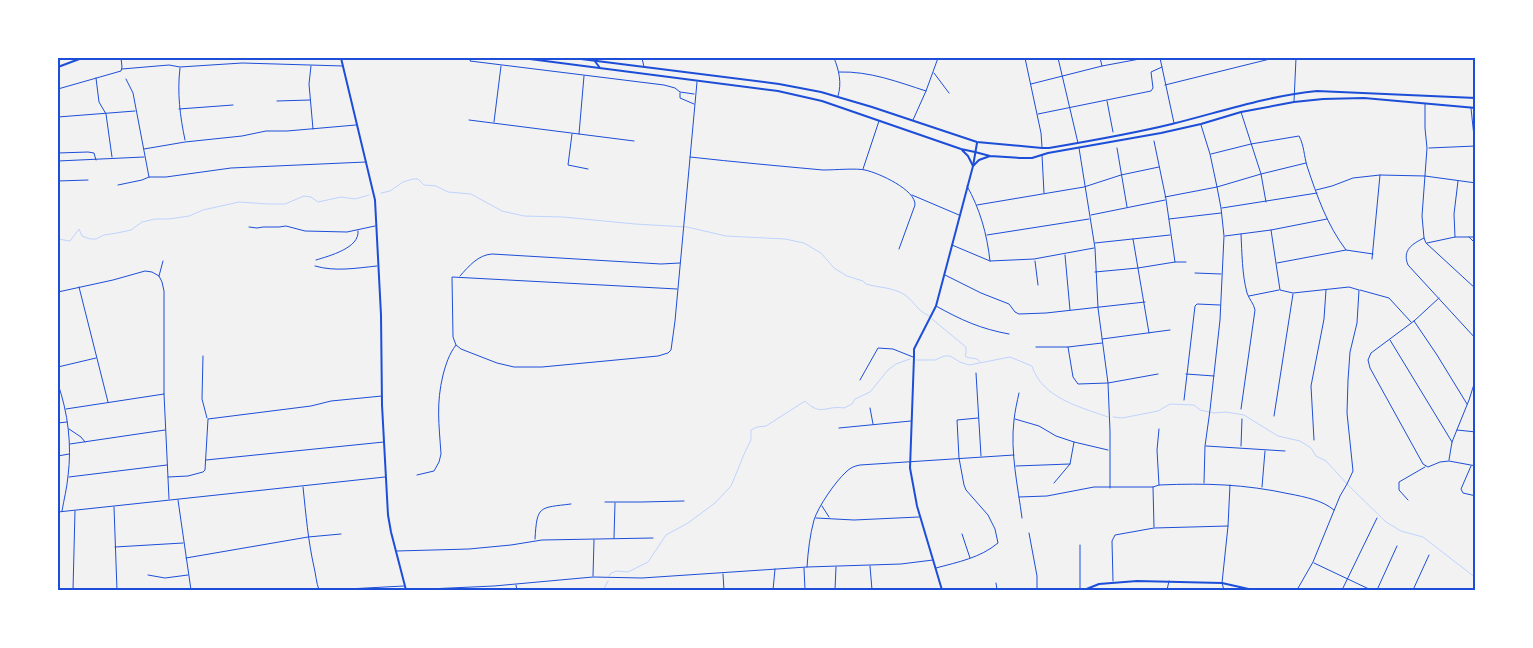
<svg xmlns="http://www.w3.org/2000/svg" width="1533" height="648" font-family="Ubuntu,sans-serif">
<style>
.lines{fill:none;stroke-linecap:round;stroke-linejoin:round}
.stream{stroke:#bfd3fe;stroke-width:1}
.minor{stroke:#1d4ed8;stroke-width:1}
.tertiary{stroke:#1d4ed8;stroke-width:2}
.primary{stroke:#1d4ed8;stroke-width:2}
.neatline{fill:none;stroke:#1d4ed8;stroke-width:2}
</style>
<rect width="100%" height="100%" fill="#f2f2f2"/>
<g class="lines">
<!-- stream -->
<path class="stream" d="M381,193L390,191L403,182L413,179H418L424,185L436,186L448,192L471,194L502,211L524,216L563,217L635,224L687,227L726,236L785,239L804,243L821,253L834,268L847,276L863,281L866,284C879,288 893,287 905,295C915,302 915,309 929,316
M58,239L70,241L79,229L82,236L90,239H96L104,235L117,233L131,230L142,222L155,219H169L189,216L203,210L239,202L268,204H285L304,196L311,197L318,202L341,197L355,199L369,195
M932,319L966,347V353L965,356C970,360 977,356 980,362
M916,360H935L944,356H950L960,362L969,365L1010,357L1032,366C1042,398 1080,407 1108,417
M1113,417L1122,418L1158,411L1170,404L1194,405L1200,410L1214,413L1226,412L1244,415L1278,436L1300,441L1311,448L1316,456L1326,461L1348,485L1386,522L1401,531L1423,537L1476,578
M609,576L611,573L617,571L628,572L648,562L666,535L688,523L715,503L731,486L745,452L751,440V430L757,427L766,426L805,401C821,417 826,405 844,408L852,404L855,399L870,392L888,370L896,364L910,359
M599,590L604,589L608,581"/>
<!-- minor -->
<path class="minor" d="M471,58L470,61L664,85L675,88L680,92L694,94
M630,58L643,59
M642,58L644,67
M834,58C839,70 842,83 838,96
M1025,58L1041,133L1042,147
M1058,58L1078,143
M1100,58L1102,66
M1160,58L1174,123
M311,66L309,84L313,129
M180,68C177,93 180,116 185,140
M122,69L169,65L180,67L242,63L343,66
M839,72C870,71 898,82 926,91
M934,73L949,93
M96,78L99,102L106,114L112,157
M126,79L133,93L149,177
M1031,84L1102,66L1145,58
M1165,85L1274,58
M58,89L121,71L122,67L121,58
M680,93V98L694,104
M277,101L310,100
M1107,101L1113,132
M1294,102L1296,58
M1425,104V128L1427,148L1422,216L1424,238L1426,243L1476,289
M1471,108L1475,146
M179,109L233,105
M1241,112L1261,174L1306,163
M1038,114L1151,91L1153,88L1151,72L1162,67
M58,117L135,111
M469,120L634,141
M913,120L926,91L938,58
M494,122L501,66
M1201,125L1210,154L1217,187L1221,208L1224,236L1220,320L1210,410L1205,446L1204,483
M572,134L568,165L588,169
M579,134L584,76
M1154,141L1166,199L1175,262
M1079,148L1095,248L1098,308L1108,383L1110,431V488
M1117,148L1127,207
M1429,148L1476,146
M144,149L185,142L242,136L266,131H287L356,125
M58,153L88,152L94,153L96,160
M1211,154L1251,144L1299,136C1304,145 1304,156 1307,166C1317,196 1327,225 1346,250
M1042,155L1044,193
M690,157C735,162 779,166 823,170C835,170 856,168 865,170C879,173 916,190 915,205L899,249
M58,161L144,157
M863,169L879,121
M58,181L88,180
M118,185L142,180L149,177H166L231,168L366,162
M967,186C980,209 987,234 990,261
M1316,190L1332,186L1353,178L1380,175L1425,176L1476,183
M912,195L959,215
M1165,197L1217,187L1261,174L1266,202
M977,205L1084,187L1121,175L1159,167
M1222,208L1317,193
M1091,215L1165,200
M1169,219L1221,213
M249,227L257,228L263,227H279L286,226L305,231L347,232L375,226
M1271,230L1280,290L1293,293L1349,287L1359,290L1357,323L1350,352L1348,380L1347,413L1353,471L1347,484L1340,496L1313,562L1297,590
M987,235L1089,219
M1225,236L1271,230L1327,219
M1455,237L1454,214L1458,181
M1469,237L1476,244
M1424,238C1412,244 1402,250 1408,265L1476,339
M1133,239L1149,333
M1095,243L1170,235
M1427,243L1455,237H1476
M952,245L990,261L1034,259L1094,248
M1065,255L1070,310
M1372,259L1380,175
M316,260C329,256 360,248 358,231
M1035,261L1038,285
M1277,263L1346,250L1373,254
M315,266C335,272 357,268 377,266
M1095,272L1138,268L1175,262H1186
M1195,273L1221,274
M945,275L981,293L1009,304L1015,312L1019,314L1046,313L1145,302
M159,276L163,261
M460,276C469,266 478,255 492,254L661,264L680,263
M79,287L108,402
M1360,290L1389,298L1411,322
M58,292L113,280L145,271L152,272L159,276L162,282L164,291V394L169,499
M1249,296L1279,290
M1439,298L1414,321L1371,353L1368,360L1370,368L1423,464L1428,467L1440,462L1449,461L1476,466
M936,306C961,320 981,329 1009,334
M1414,321L1437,355L1467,404
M1102,339L1170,330
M1390,340L1452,442
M456,345L453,337L452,277L677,289
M1036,347H1068L1102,343
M1068,347L1073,377L1078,384L1108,383L1158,374
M203,356L202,399L207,418
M58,367L96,358
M976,373L981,456
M1186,374L1214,376
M860,380L878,348L893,349L913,357
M58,384C68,413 72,445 68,476C67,488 64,499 62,511
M1019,393C1017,402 1015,411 1014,420C1010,452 1018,487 1022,518
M1184,400L1195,306L1197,304L1220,305
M870,408L873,424
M66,409L164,394
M1241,409L1255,310C1254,304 1249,299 1247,293C1242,274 1242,253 1241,234
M1274,416L1293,294
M1015,419L1039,426L1056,436L1074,442L1108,450
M58,423L67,422
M839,428L911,421
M69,429L81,437L85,442
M1457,430L1476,432
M1314,440L1311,386L1324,319L1326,290
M70,444L165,430
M1206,446L1285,451
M1241,446L1242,419
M58,456L69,454
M206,460L384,442
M1449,460L1452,442L1469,400L1476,378
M1016,466L1070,464
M1471,466L1461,489L1463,493L1476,496
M417,475L434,471L439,462L441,454C439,424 436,404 443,375C446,364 449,354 456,345L461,349L497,363L514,367H542L658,356L668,353L671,350L675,321L697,82
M69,477L167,465
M168,477L188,476L203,472L205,470L208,419L311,406L331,401L382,396
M1054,483L1070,464L1074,442
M1159,485L1157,450L1159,429
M303,487C306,515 308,540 314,567C316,575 316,582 319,590
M1153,487L1154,527
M1262,487L1265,451
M1019,497L1047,496L1094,487H1153L1159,485C1206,483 1244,484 1290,494C1305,497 1322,500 1334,510
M178,500L191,590
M1408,500L1399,490V482L1425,467
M605,502H641L684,501
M822,506L829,517
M114,507L117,590
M58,512L385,477
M816,518L854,520L919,517
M1029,533L1037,576V590
M962,534L970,558
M614,538L615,503
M535,539C537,505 539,508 571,504
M115,547L183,543
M397,551L469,549L511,545L542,540L653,538
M186,558L308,537L341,534
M1314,563L1371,590
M870,566L872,590
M807,567C808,551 810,535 814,520C818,507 835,482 846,472C850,468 854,466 860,465L1014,455
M804,568L805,590
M936,568C958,562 980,558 998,543L995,529L988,515L966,490L964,485L959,458L957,420L978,418
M723,574L724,590
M148,575L165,578L188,575
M593,576L594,540
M1113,581L1112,541L1115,535L1154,528L1228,526
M996,583L997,590
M516,585L517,590
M73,590L75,511
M329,590L404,586
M406,590L494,586L593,577L642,578L807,567L901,564L933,560
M773,590L775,569
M835,590L836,567
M1080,590V545
M1167,590L1169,581
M1224,590L1222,583L1228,526L1230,485
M1342,590L1377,518
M1377,590L1397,546
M1413,590L1429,555"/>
<!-- tertiary -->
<path class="tertiary" d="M341,58L375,200L381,315L382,405L388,515L391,532L406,590
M942,590L917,506L910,468L914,357V349L936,306L973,166L977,143
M1084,590L1099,584L1137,581L1222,583L1253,590"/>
<!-- primary -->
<path class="primary" d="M522,58L778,91L822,101L961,149L975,152L990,156L1020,158H1032L1048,153L1161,133L1201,124L1241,112L1294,102L1323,99L1364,98L1476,108
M573,58L779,84L821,92L872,107L977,142L1042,148H1049C1090,141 1131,134 1172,124C1220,112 1267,96 1317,91L1476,98
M594,60L600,68
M58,67L82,58
M962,150L968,156L973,166L979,160L990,156"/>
</g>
<!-- border -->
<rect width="1533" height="648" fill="none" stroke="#ffffff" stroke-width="118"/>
<rect x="59" y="59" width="1415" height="530" class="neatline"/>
</svg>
